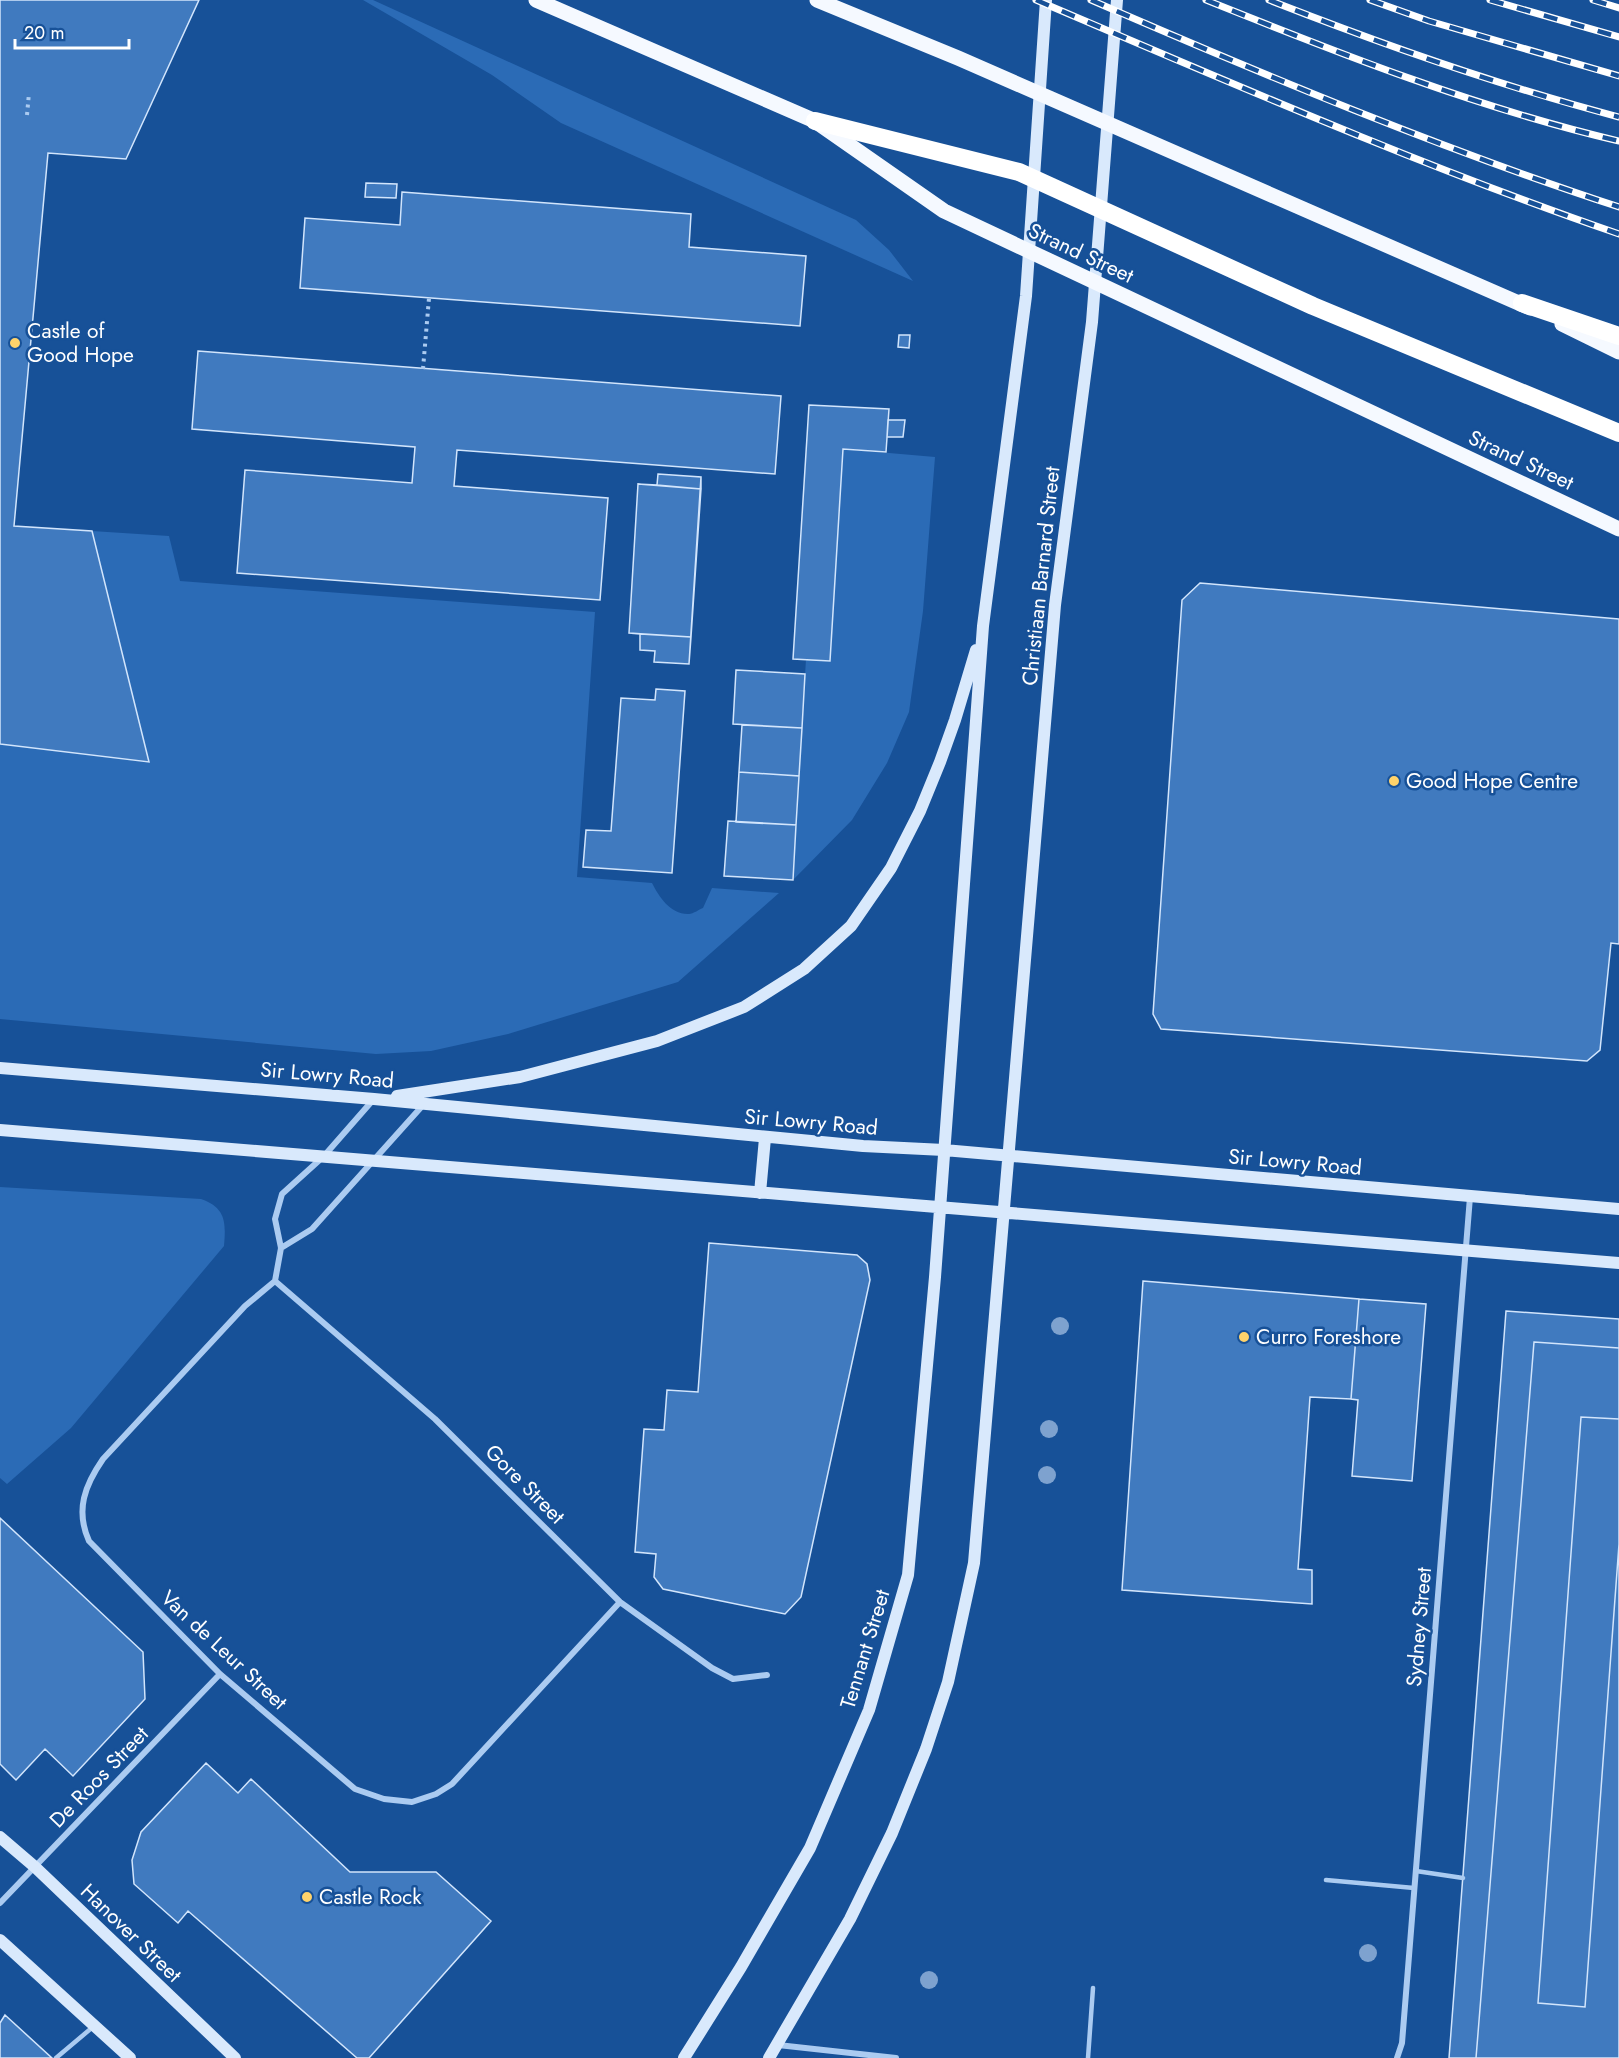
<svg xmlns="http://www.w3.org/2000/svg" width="1619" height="2058" font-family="Jost,sans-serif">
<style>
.green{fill:#2b6bb6}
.building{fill:#407abf;stroke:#d2e5fc;stroke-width:1.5}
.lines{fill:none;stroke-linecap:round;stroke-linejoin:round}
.path{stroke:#abcbf1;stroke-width:4;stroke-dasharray:3 4.5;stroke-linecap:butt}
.lane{stroke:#abcbf1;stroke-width:4.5}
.street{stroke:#abcbf1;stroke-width:6}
.secondary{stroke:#d9e9fc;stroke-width:12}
.primary{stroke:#f5f9ff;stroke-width:15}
.highway{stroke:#fff;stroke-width:18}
.rail-casing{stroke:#fff;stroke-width:7}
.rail{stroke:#175198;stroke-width:4.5;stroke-dasharray:14;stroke-linecap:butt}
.tree{fill:#7ea2cf}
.poi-dot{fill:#ffd36b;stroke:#175198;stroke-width:2}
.labels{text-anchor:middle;stroke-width:5;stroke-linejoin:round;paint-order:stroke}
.street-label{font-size:21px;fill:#fff;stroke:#175198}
.poi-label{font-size:21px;fill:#fff;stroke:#175198;text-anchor:start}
</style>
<rect width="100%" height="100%" fill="#175198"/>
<!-- green -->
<path class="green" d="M363,0H373L856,220L889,250L913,281L561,123L492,75Z
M843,449L935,457L923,611L909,712L887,763L852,820L793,880L806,659L830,660Z
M92,531L169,536L180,581L595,612L577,877L652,883C659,897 671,915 689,914C693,914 700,909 703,908L712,888L779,893L678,982L508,1034L431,1051L376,1054L0,1019V744L148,762Z
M0,1187L201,1199C226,1208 226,1222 224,1246L71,1428L7,1484L0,1478Z"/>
<!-- building -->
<path class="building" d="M0,0H199L126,159L48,153L14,526L92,531L149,762L0,744Z
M366,183L397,184L396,198L365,197Z
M402,192L691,214L689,247L806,256L800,326L300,288L305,218L400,225Z
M899,335H910L909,348L898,347Z
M198,351L781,396L775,474L457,450L454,486L608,498L600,600L237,573L245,470L412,483L415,447L192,429Z
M809,405L889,409L886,452L843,449L830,661L793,659Z
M888,420H905L903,437H887Z
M658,474L701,477V489L657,485Z
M658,474L701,477L689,664L654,662L655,651L640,650V634L629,633L638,484L657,485Z
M638,484L701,489L691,637L629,633Z
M1200,583L1619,619V944L1611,943L1600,1050L1587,1061L1161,1029L1153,1014L1182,600Z
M640,634L691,637L689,664L654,662L655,651L640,650Z
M736,670L805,674L802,728L733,724Z
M656,689L685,691L672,873L583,867L586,830L611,831L621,698L655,700Z
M742,725L802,728L799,776L739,772Z
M739,772L799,776L796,825L736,822Z
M728,821L796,825L793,880L724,876Z
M709,1243L857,1255L867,1264L870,1280L801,1597L785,1614L663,1589L654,1577L656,1554L635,1552L644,1429L664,1430L667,1390L698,1392Z
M1143,1281L1359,1299L1351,1399L1310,1397L1298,1569L1312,1570V1604L1122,1590Z
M1359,1299L1426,1304L1412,1481L1352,1476L1358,1400L1351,1399Z
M1506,1311L1619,1319V2058H1449Z
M1534,1342L1619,1348V1419L1581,1417L1538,2003L1585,2007L1619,1544V2058H1476Z
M0,1518L143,1652L145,1699L73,1776L45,1749L16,1780L0,1764Z
M206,1763L238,1793L251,1779L350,1872H436L491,1921L369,2058H357L188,1911L178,1923L134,1884L132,1860L141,1832Z
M5,2015L52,2058H0V2023Z"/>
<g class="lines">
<!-- path -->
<path class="path" d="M27,115L29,93
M423,369L429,298"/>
<!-- lane -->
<path class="lane" d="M1416,1871L1463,1878
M1326,1880L1414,1888
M56,2058L94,2026
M1088,2058L1093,1988"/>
<!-- street -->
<path class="street" d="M373,1100L324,1156L282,1194L275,1219L281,1248L275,1281L245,1306L103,1459C85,1485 75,1510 89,1541L220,1674L355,1789L384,1799L412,1802L436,1794L452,1784L620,1602
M281,1248L312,1229L424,1104
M275,1281L435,1419L620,1602L712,1668L733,1679L767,1675
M0,1903L220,1674
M778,2045L896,2058
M1397,2058L1402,2043L1470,1197"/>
<!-- secondary -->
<path class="secondary" d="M0,1068L374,1099L863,1146L944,1150L1619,1209
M397,1096L520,1077L657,1041L744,1007L804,969L851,926L891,868L920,811L940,762L955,720L976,650
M0,1130C540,1172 1079,1221 1619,1263
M760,1193L765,1138
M0,1837L35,1867L235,2058
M0,1940L130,2058
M684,2058L741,1967L810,1848L869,1710L908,1575L935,1277L983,626L1026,296L1046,0
M769,2058L850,1919L892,1833L926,1749L948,1682L974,1563L1055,605L1092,322L1117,0"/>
<!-- primary -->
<path class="primary" d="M536,0L815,121L944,211L1619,529
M817,0L958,58L1530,308
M1562,324L1619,352"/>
<!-- highway -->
<path class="highway" d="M815,121L1019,172L1313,306L1619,433
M1522,303L1619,336"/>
<defs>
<path id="rail" d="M1036,0C1229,82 1421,166 1619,234
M1091,0C1264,75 1439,148 1619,207
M1206,0C1341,54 1477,108 1619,141
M1269,0C1384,45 1500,86 1619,117
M1370,0L1429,21L1619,76
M1490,0L1619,37
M1593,0L1619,8"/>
</defs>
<!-- rail casing -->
<use href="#rail" class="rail-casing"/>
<!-- rail -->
<use href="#rail" class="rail"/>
</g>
<!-- trees -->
<g class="tree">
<circle cx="1060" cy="1326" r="9"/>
<circle cx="1049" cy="1429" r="9"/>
<circle cx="1047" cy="1475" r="9"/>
<circle cx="1368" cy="1953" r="9"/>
<circle cx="929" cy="1980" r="9"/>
</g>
<!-- markers -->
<g class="poi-dot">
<circle cx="15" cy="343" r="6"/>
<circle cx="1394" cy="781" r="6"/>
<circle cx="1244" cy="1337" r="6"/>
<circle cx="307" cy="1897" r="6"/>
</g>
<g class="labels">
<!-- street labels -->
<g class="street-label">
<text transform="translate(1081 253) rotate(25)" y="7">Strand Street</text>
<text transform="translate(1521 460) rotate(25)" y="7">Strand Street</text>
<text transform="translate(1041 576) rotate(-84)" y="7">Christiaan Barnard Street</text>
<text transform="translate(327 1075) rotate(5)" y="7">Sir Lowry Road</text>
<text transform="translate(811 1122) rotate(5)" y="7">Sir Lowry Road</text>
<text transform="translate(1295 1162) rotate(5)" y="7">Sir Lowry Road</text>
<text transform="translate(525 1484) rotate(45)" y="7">Gore Street</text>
<text transform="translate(1419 1627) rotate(-85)" y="7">Sydney Street</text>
<text transform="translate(865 1649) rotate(-73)" y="7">Tennant Street</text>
<text transform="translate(224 1650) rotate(43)" y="7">Van de Leur Street</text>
<text transform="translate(99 1777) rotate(-46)" y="7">De Roos Street</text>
<text transform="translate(131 1933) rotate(44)" y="7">Hanover Street</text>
</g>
<!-- poi labels -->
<g class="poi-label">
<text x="27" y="338">Castle of<tspan x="27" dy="24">Good Hope</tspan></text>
<text x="1406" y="788">Good Hope Centre</text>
<text x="1256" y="1344">Curro Foreshore</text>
<text x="319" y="1904">Castle Rock</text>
</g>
</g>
<!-- scale -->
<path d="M15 39v9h114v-9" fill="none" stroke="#ffffff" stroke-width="3"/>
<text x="24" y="39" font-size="18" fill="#ffffff" stroke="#175198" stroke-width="4.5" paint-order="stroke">20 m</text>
</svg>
